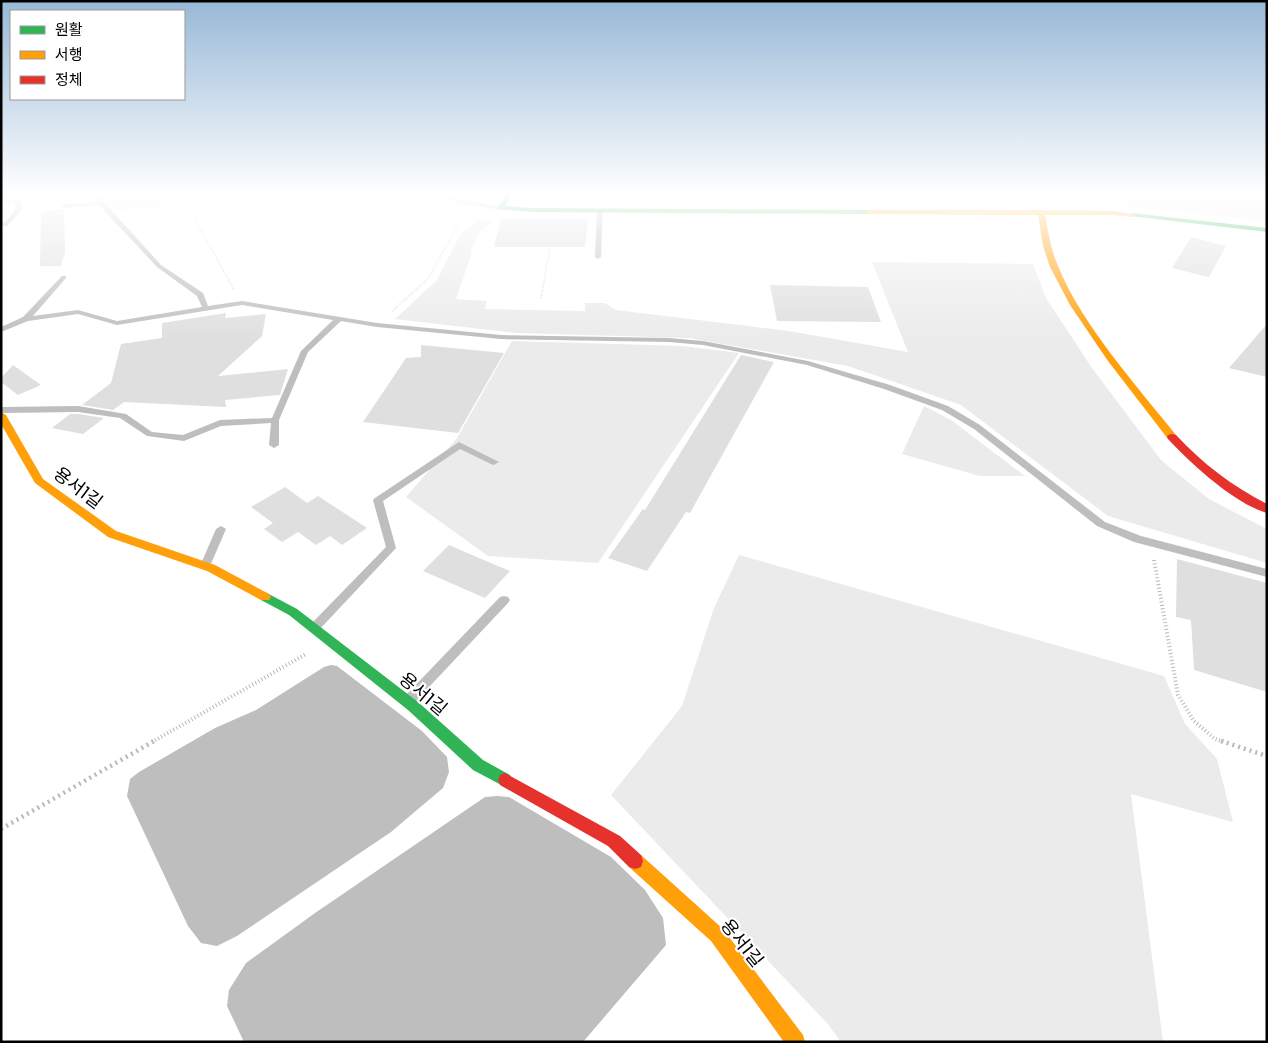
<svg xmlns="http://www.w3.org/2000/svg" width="1268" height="1043" font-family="Poppins,'Noto Sans KR',sans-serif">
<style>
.green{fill:#ebebeb}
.water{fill:#bebebe}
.building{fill:#dfdfdf}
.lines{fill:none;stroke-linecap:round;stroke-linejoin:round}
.path-far2{stroke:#b9b9b9;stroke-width:2;stroke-dasharray:0.5 2;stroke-linecap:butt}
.path-far1{stroke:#b9b9b9;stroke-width:4;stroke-dasharray:1 2.5;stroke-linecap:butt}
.path{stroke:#b9b9b9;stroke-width:4.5;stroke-dasharray:2 4;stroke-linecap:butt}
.lane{fill:#bebebe;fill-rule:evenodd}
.fast{fill:#30b455;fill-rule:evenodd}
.slow{fill:#ff9f0a;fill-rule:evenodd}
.jam{fill:#e5322d;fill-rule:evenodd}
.labels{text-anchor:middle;stroke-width:4.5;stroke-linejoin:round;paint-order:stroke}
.near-street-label{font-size:18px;fill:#000;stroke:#fff}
</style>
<rect width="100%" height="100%" fill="#fff"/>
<!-- green -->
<path class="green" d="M106,195H165L164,197L192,195L188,203L115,211Z
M538,195H1267V221L1115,205L548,202Z
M480,218L494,222L479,232L471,249L472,252L456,299L487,301L485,309L585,311V303H605L616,310L789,331L908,352L872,262L1033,264L1046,298L1092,368L1161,460L1209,499L1267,529V563L1108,516L961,405L848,366L689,338L516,333L395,319L437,280L460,235Z
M512,341L683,346L739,353L598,563L488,556L406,497L457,438Z
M924,406L951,420L1025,476H980L902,454Z
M739,555L1164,676L1185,724L1217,759L1233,822L1131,794L1163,1042H841L827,1023L611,795L682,706L714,608Z"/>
<!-- water -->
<path class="water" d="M331,665L337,666L422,731L447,757L449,772L443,788L391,832L237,936L217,946L201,943L188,926L127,796L130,779L139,772L215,728L256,710L324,667Z
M497,796L509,797L611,857L645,890L663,918L666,945L583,1042H244L227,1006L229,990L246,963L315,913L485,797Z"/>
<!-- building -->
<path class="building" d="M62,209L64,210L65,252L61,266H40L41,212Z
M501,219H588L585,247H494Z
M1191,237L1226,246L1209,277L1172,268Z
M770,285L868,287L881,322L777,321Z
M226,313L225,318L266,314L262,336L218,376L288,369L280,395L225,400L226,407L124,402L113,410L82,405L111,383L121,344L162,338V323Z
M1267,324V377L1229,368Z
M421,345L504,353L458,433L363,422L406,358L421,357Z
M741,355L774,362L690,513L686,512L647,571L608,558L643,509L645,510Z
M13,365L41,385L18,395L1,382V378Z
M70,414H78L104,418L83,434L52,428Z
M285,487L307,503L318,496L367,528L342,545L330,536L316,545L298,532L282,542L264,529L273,523L251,507Z
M449,545L479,558L510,571L485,598L423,571Z
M1177,559L1267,583V692L1194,670L1191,620L1176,617Z"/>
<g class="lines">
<!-- path-far2 -->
<path class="path-far2" d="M214,195L189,208L234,290
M1179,195L1185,202
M541,298L550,247
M392,311L427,280L459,224L471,219"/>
<!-- path-far1 -->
<path class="path-far1" d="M1154,560L1178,695L1194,721L1215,739L1225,742
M152,742L306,654"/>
<!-- path -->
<path class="path" d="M1221,741L1267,756
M1,829L154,741"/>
<!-- lane -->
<path class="lane" d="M95,195H101L104,202L161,265L203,293L208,306L242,301L377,323L501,335L669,338L703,341L808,361L890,385L948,406L980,425L1105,522L1141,536L1267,569V577L1134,542L1097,526L974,429L942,410L884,389L807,365L703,345L669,342L501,339L377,327L341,321L308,352L279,420V445L274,448L269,445L271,423L221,426L184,441L147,436L120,418L78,412L1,413V407L78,406L126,414L152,432L183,435L220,420L272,418L301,351L333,320L242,305L117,325L78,314L28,321L1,332V327L23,317L62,276H66V278L33,316L78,310L117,321L202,307L197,296L157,267L99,205L64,208L61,206L64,204L97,202Z
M436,195H445L504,208L501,210L463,204Z
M18,198L21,200V211L7,226H3V224L15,211V202L1,205V201Z
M600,208L603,210L601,257L598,259L595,257L597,210Z
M459,442L499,462L494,465L491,464L460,449L383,501L396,548L318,631L314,632L310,631L308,628L310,625L386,547L373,500L375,498Z
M221,526L226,529L210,566L209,569H201L200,566L216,529Z
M504,596L508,597L510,600L508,603L414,703L410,704L406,703L404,699L406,695L500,597Z"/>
<!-- fast -->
<path class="fast" d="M506,195H512L505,206L533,208L869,210L872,212L869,214L533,212L499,209L498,208Z
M1132,213L1267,228V232L1130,216V214Z
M265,592L297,609L418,702L483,760L510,775L512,780L510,785L505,787L473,770L408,710L289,615L261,600L259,597L261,594Z"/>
<!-- slow -->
<path class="slow" d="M1041,210L1114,211L1135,215L1132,217L1114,215H1045C1048,232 1051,250 1058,266C1082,325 1136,385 1176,435L1177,437L1176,439H1168L1108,361L1070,305L1050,267L1043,246L1038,215L869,214L866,212L869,210Z
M1,412L6,415L43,479L116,531L215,565L269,594L271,597L269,600H261L207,571L108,537L35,483L1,424Z
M635,853L641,855L723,929L803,1035L805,1042H784L711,941L629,867L627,861L629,855Z"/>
<!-- jam -->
<path class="jam" d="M1172,434L1176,435C1202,463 1232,486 1267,504V513C1235,504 1190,463 1168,439L1167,437L1168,435Z
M505,773L620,836L641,855L643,861L641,867L635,869L629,867L608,846L500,785L498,780L500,775Z"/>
</g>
<!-- sky -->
<linearGradient id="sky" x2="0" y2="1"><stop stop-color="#97b8d7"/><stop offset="0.57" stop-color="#fff"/><stop offset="1" stop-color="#fff" stop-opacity="0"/></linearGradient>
<rect width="1268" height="341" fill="url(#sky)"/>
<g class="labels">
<!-- near-street labels -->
<g class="near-street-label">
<text transform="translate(78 488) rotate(37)" y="6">용서1길</text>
<text transform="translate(423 694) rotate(40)" y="6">용서1길</text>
<text transform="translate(742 943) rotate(51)" y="6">용서1길</text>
</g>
</g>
<!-- border -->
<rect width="1268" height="1043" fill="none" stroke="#000000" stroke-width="5"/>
<!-- legend -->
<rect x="10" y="10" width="175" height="90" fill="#ffffff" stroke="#999999"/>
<rect x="20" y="26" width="25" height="8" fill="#30b455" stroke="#999999"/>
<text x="55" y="35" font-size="15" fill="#000000">원활</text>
<rect x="20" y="51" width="25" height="8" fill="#ff9f0a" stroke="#999999"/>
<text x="55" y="60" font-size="15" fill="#000000">서행</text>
<rect x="20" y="76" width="25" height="8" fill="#e5322d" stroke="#999999"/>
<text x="55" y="85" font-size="15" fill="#000000">정체</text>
</svg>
